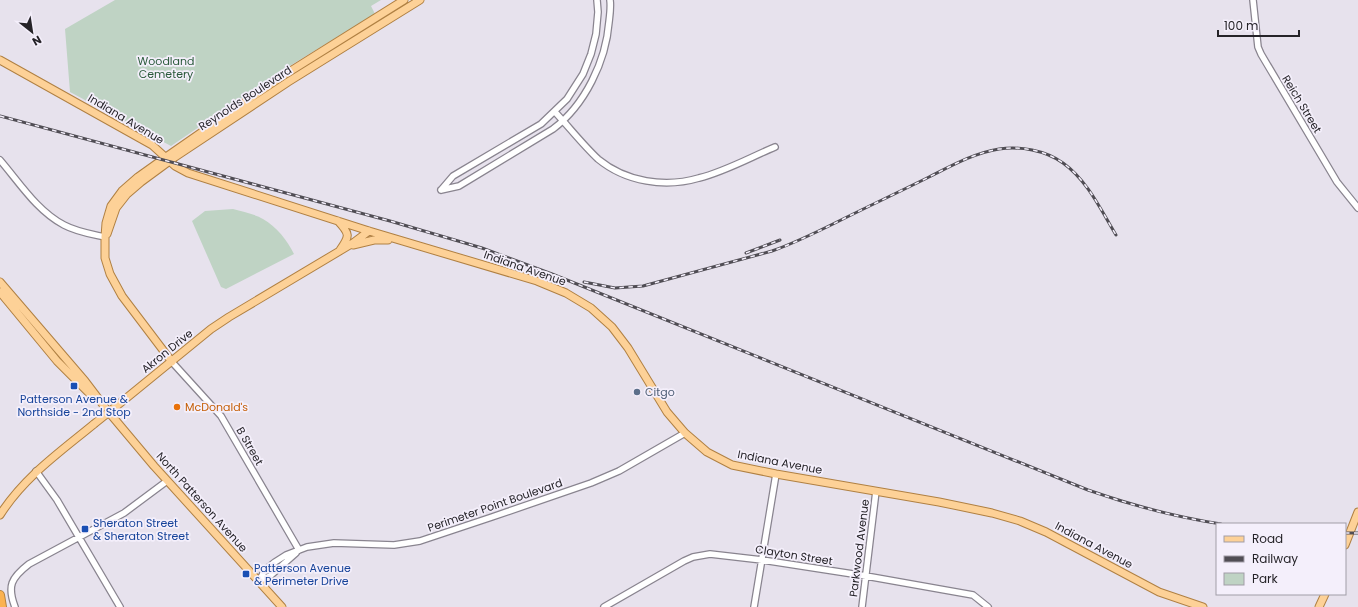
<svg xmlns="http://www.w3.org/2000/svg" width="1358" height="607" font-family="Poppins,sans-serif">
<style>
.green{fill:#bfd3c4}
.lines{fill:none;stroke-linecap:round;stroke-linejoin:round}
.minor-casing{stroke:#89848f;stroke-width:8}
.major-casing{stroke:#b08043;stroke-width:9}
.highway-casing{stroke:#b08043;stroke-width:10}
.minor{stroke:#fff;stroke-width:5.5}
.major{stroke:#fdd197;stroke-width:7}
.highway{stroke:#fbb251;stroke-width:8}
.rail-casing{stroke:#504d54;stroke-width:3}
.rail{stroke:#f4effb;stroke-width:1.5;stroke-dasharray:4.5;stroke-linecap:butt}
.major-bridge-casing{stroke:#b08043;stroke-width:9;stroke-linecap:butt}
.major-bridge{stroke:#fdd197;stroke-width:7}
.transit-dot{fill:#1a4fb4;stroke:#f4effb;stroke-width:1.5}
.service-dot{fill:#5c6f8a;stroke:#f4effb;stroke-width:1.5}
.food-dot{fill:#e8710a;stroke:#f4effb;stroke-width:1.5}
.labels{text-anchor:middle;stroke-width:3.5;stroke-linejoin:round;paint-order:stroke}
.park-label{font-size:11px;fill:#2a5a3b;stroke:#f4effb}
.street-label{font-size:11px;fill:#252328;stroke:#f4effb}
.service-label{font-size:11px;fill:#4e5e75;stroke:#f4effb;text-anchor:start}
.transit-label{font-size:11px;fill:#164399;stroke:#f4effb;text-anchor:start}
.food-label{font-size:11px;fill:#c56008;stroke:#f4effb;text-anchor:start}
</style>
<rect width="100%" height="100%" fill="#e7e2ed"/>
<!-- green -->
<path class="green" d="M115,0H381L371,6L375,14L283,70L171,146L70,92L65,29Z
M233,209C243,212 255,214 263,219C277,227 287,240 294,254L226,289L221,287L192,221L205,211Z"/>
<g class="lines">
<defs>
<path id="minor" d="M1253,0L1258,47L1261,54L1337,182L1358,208
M555,112C569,127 583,145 598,159C626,182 665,188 699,178C724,172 751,157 775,147
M0,160C19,182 37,211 64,225C77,232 91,234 105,237
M441,190L459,186L553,129C585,105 606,61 609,22C610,14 611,7 610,0
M441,190L453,176L541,124L567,99L583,74L591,54L596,34L598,12L597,0
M172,362L221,416L299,550
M36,471L57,500L120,607
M259,581L265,570L275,562L286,555L307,547L334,543L394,545L420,541L492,517L591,483L619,471L685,433
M259,581L270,576L296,553
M15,607C7,586 11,578 29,564L124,513L167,481
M604,607L684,561L693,557L710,554L762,560L866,576L973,595L988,607
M754,607L776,474
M862,607L876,491"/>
<path id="major" d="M0,60L152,145L175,166L188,173L369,231L537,281L566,293L591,308L612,327L628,348L667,412L685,433L707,452L732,465L776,474L939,502L992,513L1020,521L1046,532L1159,592L1203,607
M338,221C350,234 350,236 340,250
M107,234L116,208L127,194L141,182L175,157L288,82L420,0
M353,245L374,240H388
M0,282L85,381L107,410L154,466L282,607
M0,292L57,361L94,398
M172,362L122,296L110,274L105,258V237L106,223L111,206L122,191L138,177L166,157L281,77L404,0
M124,400L211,329L229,317L353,243L369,231
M0,515C24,477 60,452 94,424
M1345,545L1358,512
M1319,607L1325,594"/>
<path id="highway" d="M0,595L2,607"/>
</defs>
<!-- minor casing -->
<use href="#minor" class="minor-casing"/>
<!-- major casing -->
<use href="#major" class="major-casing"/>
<!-- highway casing -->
<use href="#highway" class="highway-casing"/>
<!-- minor -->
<use href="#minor" class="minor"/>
<!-- major -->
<use href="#major" class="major"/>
<!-- highway -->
<use href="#highway" class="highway"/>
<defs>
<path id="rail" d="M0,116L390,221L482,248L552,274L1088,490C1131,505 1175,517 1221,524
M746,253L780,240
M584,282L615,288L643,286L772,251C795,243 817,232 839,221C869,206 899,192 929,177C951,166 974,153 999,149C1020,146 1045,150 1063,163C1087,180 1101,210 1116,235
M1345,533H1358"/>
</defs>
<!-- rail casing -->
<use href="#rail" class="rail-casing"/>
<!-- rail -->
<use href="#rail" class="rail"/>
<defs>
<path id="major-bridge" d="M94,424L124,400"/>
</defs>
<!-- major-bridge casing -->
<use href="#major-bridge" class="major-bridge-casing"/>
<!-- major-bridge -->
<use href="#major-bridge" class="major-bridge"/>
</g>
<!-- markers -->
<g class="transit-dot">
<rect x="70" y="382" width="8" height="8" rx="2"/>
<rect x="81" y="525" width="8" height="8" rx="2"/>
<rect x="242" y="570" width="8" height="8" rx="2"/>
</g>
<circle class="service-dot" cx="637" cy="392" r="4"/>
<circle class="food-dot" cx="177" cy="407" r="4"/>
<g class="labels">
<!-- park labels -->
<g class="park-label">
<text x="166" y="65">Woodland<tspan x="166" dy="13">Cemetery</tspan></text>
</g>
<!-- street labels -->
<g class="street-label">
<text transform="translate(245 98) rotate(-33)" y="4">Reynolds Boulevard</text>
<text transform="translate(1302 104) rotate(59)" y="4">Reich Street</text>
<text transform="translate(126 119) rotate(31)" y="4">Indiana Avenue</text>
<text transform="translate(525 268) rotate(19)" y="4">Indiana Avenue</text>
<text transform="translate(167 351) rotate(-39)" y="4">Akron Drive</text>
<text transform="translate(250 446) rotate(60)" y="4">B Street</text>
<text transform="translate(780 462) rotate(11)" y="4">Indiana Avenue</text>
<text transform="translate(202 502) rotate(48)" y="4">North Patterson Avenue</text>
<text transform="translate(495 505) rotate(-19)" y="4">Perimeter Point Boulevard</text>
<text transform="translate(1094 545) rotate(28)" y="4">Indiana Avenue</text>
<text transform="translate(859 548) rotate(-83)" y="4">Parkwood Avenue</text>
<text transform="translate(794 555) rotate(9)" y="4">Clayton Street</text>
</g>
<!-- service labels -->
<g class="service-label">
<text x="645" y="396">Citgo</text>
</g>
<!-- transit labels -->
<g class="transit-label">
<text x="74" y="403" text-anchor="middle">Patterson Avenue &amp;<tspan x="74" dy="13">Northside - 2nd Stop</tspan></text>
<text x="93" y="527">Sheraton Street<tspan x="93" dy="13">&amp; Sheraton Street</tspan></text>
<text x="254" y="572">Patterson Avenue<tspan x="254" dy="13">&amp; Perimeter Drive</tspan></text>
</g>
<!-- food labels -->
<g class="food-label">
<text x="185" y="411">McDonald's</text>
</g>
</g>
<!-- legend -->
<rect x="1216" y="523" width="130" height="72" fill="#f4effb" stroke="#a19da7"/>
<rect x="1224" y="536" width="20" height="6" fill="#fdd197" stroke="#a19da7"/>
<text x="1252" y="543" font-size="12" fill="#252328">Road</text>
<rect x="1224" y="556" width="20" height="6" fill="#504d54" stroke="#a19da7"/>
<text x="1252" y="563" font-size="12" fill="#252328">Railway</text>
<rect x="1224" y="573" width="20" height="12" fill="#bfd3c4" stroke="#a19da7"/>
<text x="1252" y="583" font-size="12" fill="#252328">Park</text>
<!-- north arrow -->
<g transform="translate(32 32) rotate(150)" stroke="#f4effb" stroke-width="3" paint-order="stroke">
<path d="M0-3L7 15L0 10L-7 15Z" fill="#252328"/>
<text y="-6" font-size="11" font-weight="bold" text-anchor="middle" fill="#252328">N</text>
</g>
<!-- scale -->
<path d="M1218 30v6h81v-6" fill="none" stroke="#252328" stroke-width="2"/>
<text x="1224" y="30" font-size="12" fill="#252328" stroke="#f4effb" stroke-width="3" paint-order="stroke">100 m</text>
</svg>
